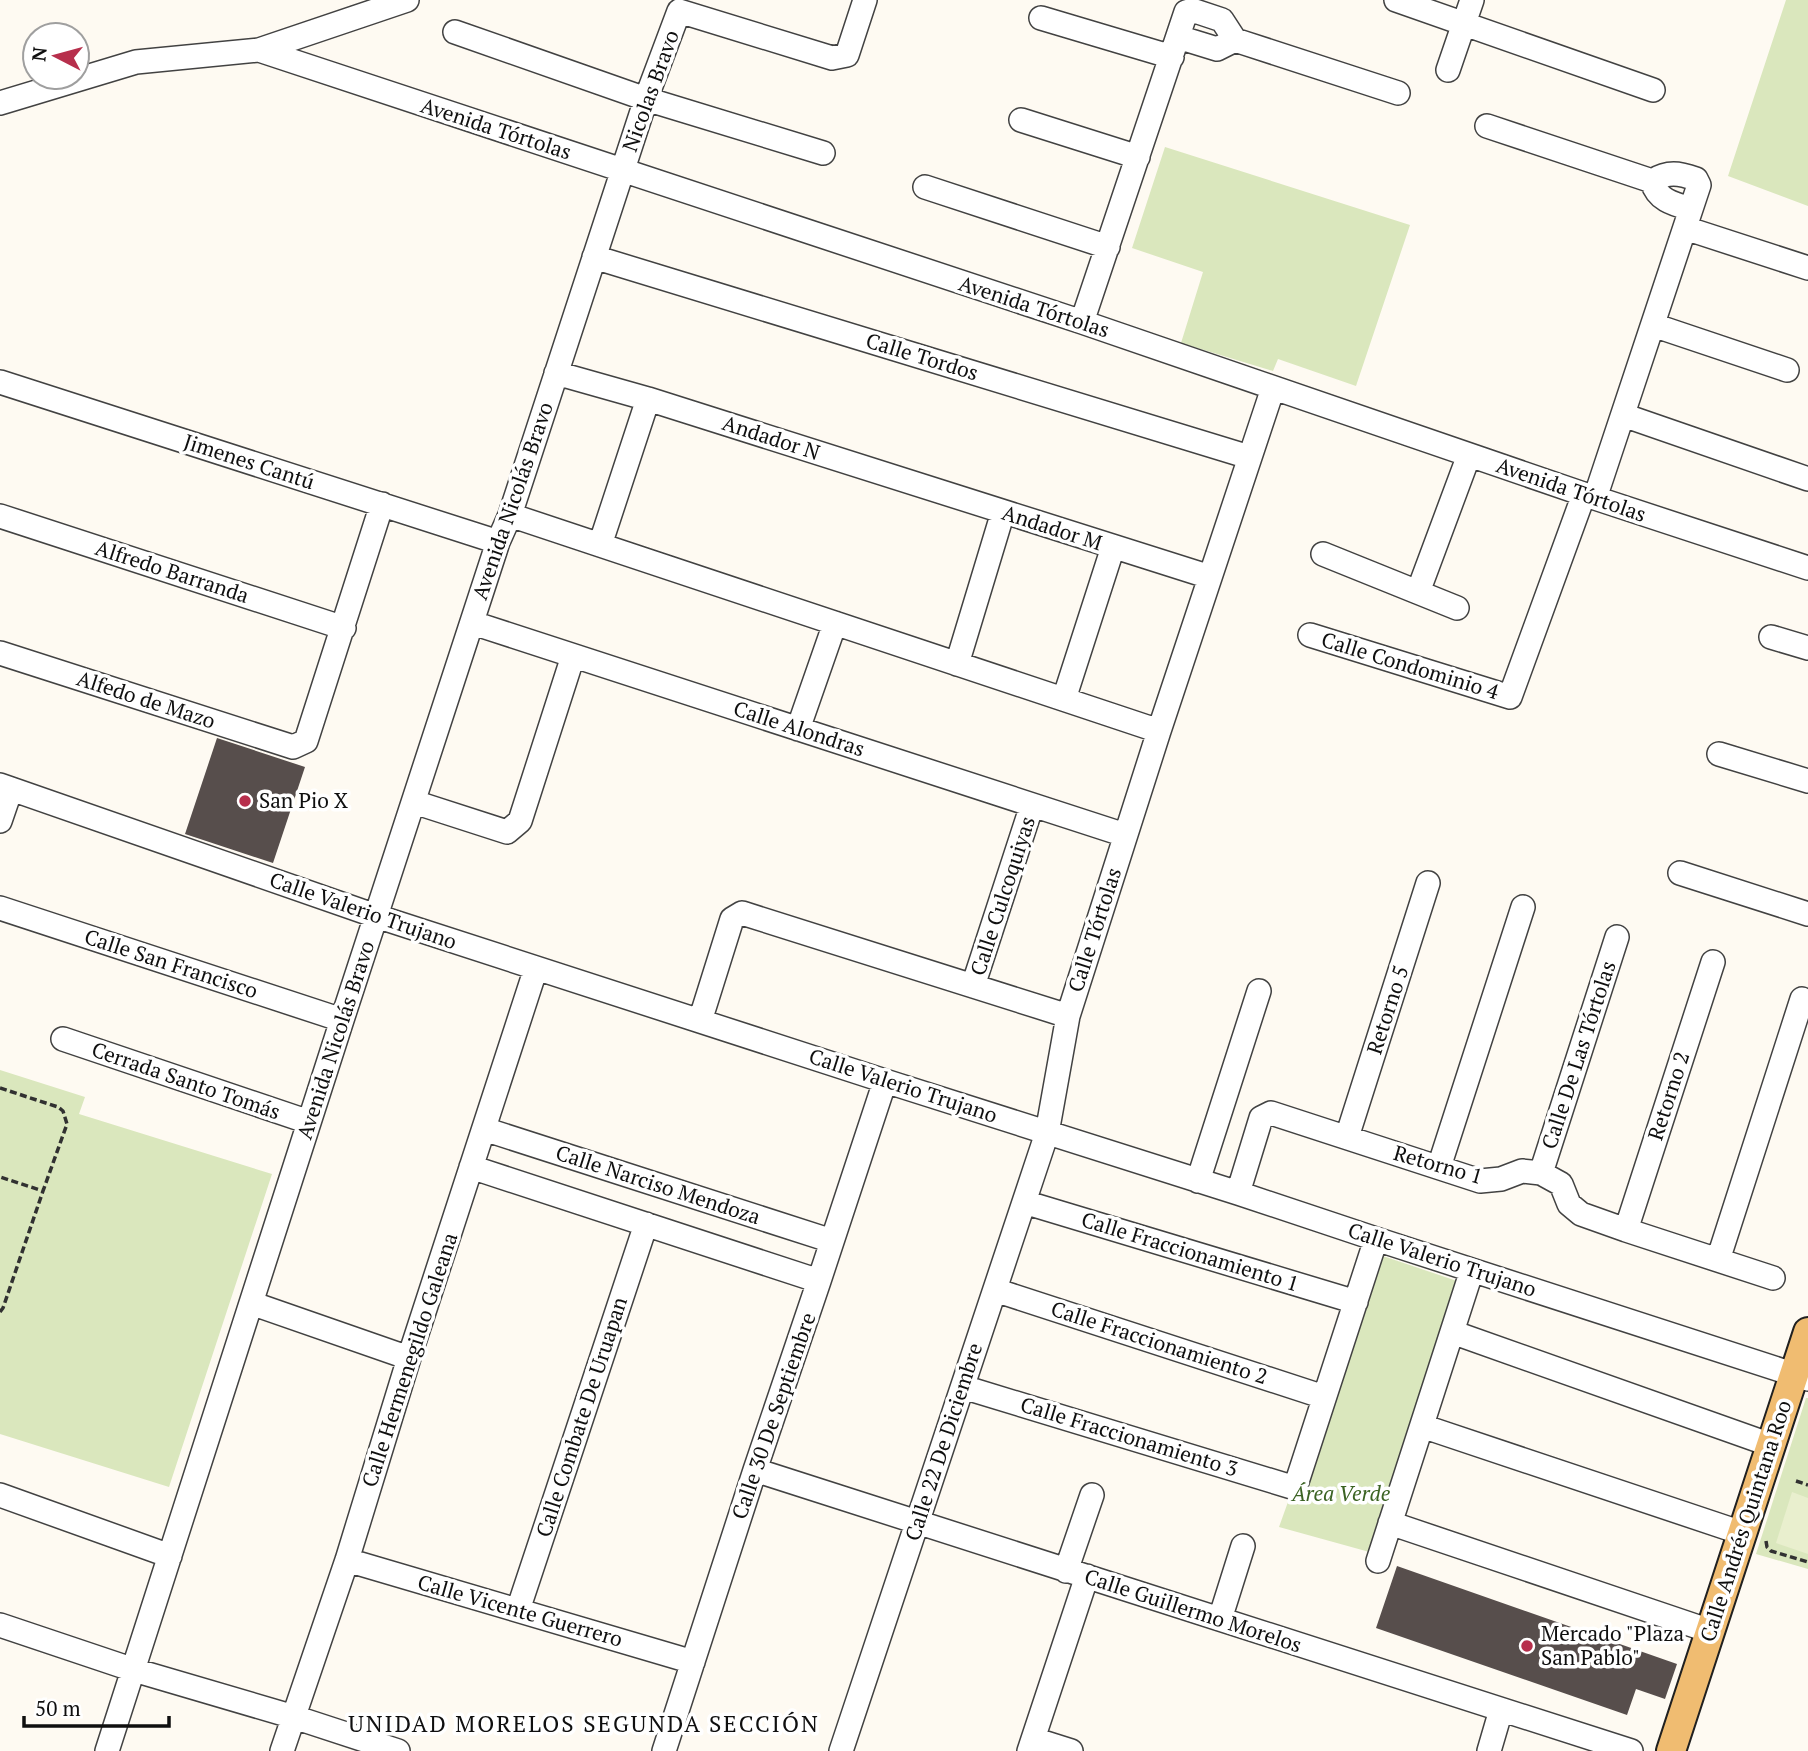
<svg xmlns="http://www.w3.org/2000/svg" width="1808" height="1751" font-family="'PT Serif',serif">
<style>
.green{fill:#dae7bd}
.pitch{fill:#e9efce}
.building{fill:#574e4c}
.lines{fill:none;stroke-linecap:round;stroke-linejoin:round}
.minor-casing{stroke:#424242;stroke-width:26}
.major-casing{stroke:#202020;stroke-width:32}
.path{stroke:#313131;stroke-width:3.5;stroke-dasharray:7 3.5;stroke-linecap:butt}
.minor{stroke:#fff;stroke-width:23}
.major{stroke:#f0bc71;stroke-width:28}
.poi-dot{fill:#b72f4c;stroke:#fff;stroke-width:2.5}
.labels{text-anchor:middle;stroke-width:7;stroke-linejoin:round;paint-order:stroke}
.street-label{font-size:21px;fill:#0f0f0f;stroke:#fff}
.poi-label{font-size:21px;fill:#0f0f0f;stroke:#fff;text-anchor:start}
.park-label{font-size:21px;font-style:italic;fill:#3b6323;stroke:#fff}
.neighbourhood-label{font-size:23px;letter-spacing:2px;fill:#0f0f0f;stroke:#fff}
</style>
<rect width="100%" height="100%" fill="#fefaf2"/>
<!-- green -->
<path class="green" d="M1786,0H1808V206L1728,176Z
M1165,147L1410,225L1356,386L1278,359L1273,371L1181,343L1203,272L1132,248Z
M0,1070L85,1097L79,1114L272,1174L169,1487L0,1434Z
M1377,1254L1457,1281L1373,1553L1279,1527Z
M1806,1398H1808V1569L1756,1554Z"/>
<!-- pitch -->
<path class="pitch" d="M1792,1492L1808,1498V1554L1776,1543Z"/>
<!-- building -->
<path class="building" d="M217,738L305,767L273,863L185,834Z
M1397,1566L1677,1664L1665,1699L1636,1689L1627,1715L1376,1628Z"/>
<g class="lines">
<defs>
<path id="minor" d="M1396,0L1653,90
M1041,18L1172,57
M455,32L646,99L823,153
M1178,37L1217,49L1235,40
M259,50L1082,322L1595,498L1808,568
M1448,70L1472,0
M0,103L136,62L259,50L407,0
M1021,120L1138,157
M1487,126L1652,181
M1652,181C1657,200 1673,204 1691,209
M925,187L1108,247
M1685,228L1808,268
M594,257L1249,457
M1082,322L1186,12L1192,10L1222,20L1235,40L1398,93
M1653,325L1787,370
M556,373L648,399L1210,577
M0,382L498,542
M1623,415L1808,479
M1595,498L1699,185L1696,179C1679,173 1668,171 1652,181
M510,515L1159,731
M0,516L344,628
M600,545L648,399
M1323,554L1457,608
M1418,592L1469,455
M473,623L1125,835
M1310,635L1510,697L1584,494
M1771,637L1808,648
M0,653L293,747L306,741L382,504
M957,664L1003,512
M1064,699L1113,547
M798,729L835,623
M1719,754L1808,781
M0,785L376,916L885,1081L1238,1193L1376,1239L1808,1379
M414,802L507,832L520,821L573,656
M0,821L11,789
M1680,873L1808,914
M0,908L342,1020
M973,986L1032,805
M700,1021L732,919L742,913L1068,1016
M63,1039L309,1122
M484,1129L832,1241
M1347,1137L1428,883
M471,1167L819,1281
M1439,1167L1523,907
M1541,1173L1617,937
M1198,1181L1259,991
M1238,1193L1261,1118L1271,1113L1480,1181L1501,1179L1522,1171L1541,1173L1561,1184L1569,1204L1581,1214L1626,1230L1773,1278
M1024,1202L1356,1302
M1626,1230L1713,962
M1718,1260L1802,999
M995,1290L1324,1397
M251,1303L409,1358
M1452,1332L1771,1445
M963,1387L1295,1488L1376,1239
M1422,1426L1742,1533
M755,1470L1631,1751
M0,1495L170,1556
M1390,1523L1710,1631
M347,1560L693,1662
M1378,1561L1472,1270
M1066,1571L1092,1495
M518,1610L646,1224
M1220,1619L1243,1546
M0,1625L134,1670L294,1717L398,1751
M1033,1739L1071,1751
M107,1751L342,1020L498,542L510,515L646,99L679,11L832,58L847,55L865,0
M282,1751L347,1560L409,1358L536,968
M664,1751L755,1470L819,1281L885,1081
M841,1751L1047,1133L1068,1016L1159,731L1273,388
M1029,1751L1087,1576
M1489,1751L1501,1710"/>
<path id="major" d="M1671,1751L1808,1332"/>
</defs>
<!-- minor casing -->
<use href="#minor" class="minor-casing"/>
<!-- major casing -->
<use href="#major" class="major-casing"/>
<!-- path -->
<path class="path" d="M0,1088L58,1107L63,1111L67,1124L43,1191L0,1177
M0,1312L3,1308L43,1191
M1796,1481L1808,1485
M1766,1541L1767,1547L1771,1551L1808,1562"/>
<!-- minor -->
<use href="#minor" class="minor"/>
<!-- major -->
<use href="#major" class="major"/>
</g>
<!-- markers -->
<g class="poi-dot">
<circle cx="245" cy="801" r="7"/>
<circle cx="1527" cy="1646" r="7"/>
</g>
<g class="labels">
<!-- street labels -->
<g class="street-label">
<text transform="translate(651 91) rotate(-70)" y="7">Nicolas Bravo</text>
<text transform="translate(496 129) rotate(18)" y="7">Avenida Tórtolas</text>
<text transform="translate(1034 307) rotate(18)" y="7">Avenida Tórtolas</text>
<text transform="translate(922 357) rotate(17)" y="7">Calle Tordos</text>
<text transform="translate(771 438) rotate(18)" y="7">Andador N</text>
<text transform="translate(249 462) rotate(18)" y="7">Jimenes Cantú</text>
<text transform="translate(1571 490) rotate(19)" y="7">Avenida Tórtolas</text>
<text transform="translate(513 501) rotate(-71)" y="7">Avenida Nicolás Bravo</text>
<text transform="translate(1052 528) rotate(18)" y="7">Andador M</text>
<text transform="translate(172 572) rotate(18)" y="7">Alfredo Barranda</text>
<text transform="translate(1410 666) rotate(17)" y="7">Calle Condominio 4</text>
<text transform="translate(146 700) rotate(18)" y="7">Alfedo de Mazo</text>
<text transform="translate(799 729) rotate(18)" y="7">Calle Alondras</text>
<text transform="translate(1003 896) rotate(-72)" y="7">Calle Culcoquiyas</text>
<text transform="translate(363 911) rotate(19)" y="7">Calle Valerio Trujano</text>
<text transform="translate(1095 930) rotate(-72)" y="7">Calle Tórtolas</text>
<text transform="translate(171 964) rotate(18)" y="7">Calle San Francisco</text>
<text transform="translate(1388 1010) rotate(-72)" y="7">Retorno 5</text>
<text transform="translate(336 1040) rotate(-72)" y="7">Avenida Nicolás Bravo</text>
<text transform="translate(1579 1055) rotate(-72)" y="7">Calle De Las Tórtolas</text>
<text transform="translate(186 1081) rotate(19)" y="7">Cerrada Santo Tomás</text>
<text transform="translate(903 1086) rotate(18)" y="7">Calle Valerio Trujano</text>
<text transform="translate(1669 1096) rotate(-72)" y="7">Retorno 2</text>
<text transform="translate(1438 1165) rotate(16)" y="7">Retorno 1</text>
<text transform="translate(658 1185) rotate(18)" y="7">Calle Narciso Mendoza</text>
<text transform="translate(1190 1252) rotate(17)" y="7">Calle Fraccionamiento 1</text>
<text transform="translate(1442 1260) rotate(18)" y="7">Calle Valerio Trujano</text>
<text transform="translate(1159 1343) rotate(18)" y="7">Calle Fraccionamiento 2</text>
<text transform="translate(410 1360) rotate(-72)" y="7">Calle Hermenegildo Galeana</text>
<text transform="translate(774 1416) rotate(-71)" y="7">Calle 30 De Septiembre</text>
<text transform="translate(582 1417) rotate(-72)" y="7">Calle Combate De Uruapan</text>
<text transform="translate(1129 1437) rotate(17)" y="7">Calle Fraccionamiento 3</text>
<text transform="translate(944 1442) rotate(-72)" y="7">Calle 22 De Diciembre</text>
<text transform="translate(1746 1521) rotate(-72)" y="7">Calle Andrés Quintana Roo</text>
<text transform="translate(520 1611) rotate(16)" y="7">Calle Vicente Guerrero</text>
<text transform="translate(1193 1611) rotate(18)" y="7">Calle Guillermo Morelos</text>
</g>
<!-- poi labels -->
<g class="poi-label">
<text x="259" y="808">San Pio X</text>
<text x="1541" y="1641">Mercado "Plaza<tspan x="1541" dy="24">San Pablo"</tspan></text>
</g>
<!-- park labels -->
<g class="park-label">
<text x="1341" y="1501">Área Verde</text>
</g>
<!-- neighbourhood labels -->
<g class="neighbourhood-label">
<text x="584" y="1732">UNIDAD MORELOS SEGUNDA SECCIÓN</text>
</g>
</g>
<!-- north arrow -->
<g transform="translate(56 56) rotate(276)"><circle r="33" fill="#ffffff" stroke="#9f9f9f" stroke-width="2"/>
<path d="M0-5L12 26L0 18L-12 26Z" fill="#b72f4c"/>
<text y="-10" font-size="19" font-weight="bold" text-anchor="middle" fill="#0f0f0f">N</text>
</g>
<!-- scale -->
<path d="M24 1716v10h145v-10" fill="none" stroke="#0f0f0f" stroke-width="3.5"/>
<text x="35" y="1716" font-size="21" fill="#0f0f0f" stroke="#ffffff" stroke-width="5" paint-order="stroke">50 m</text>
</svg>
